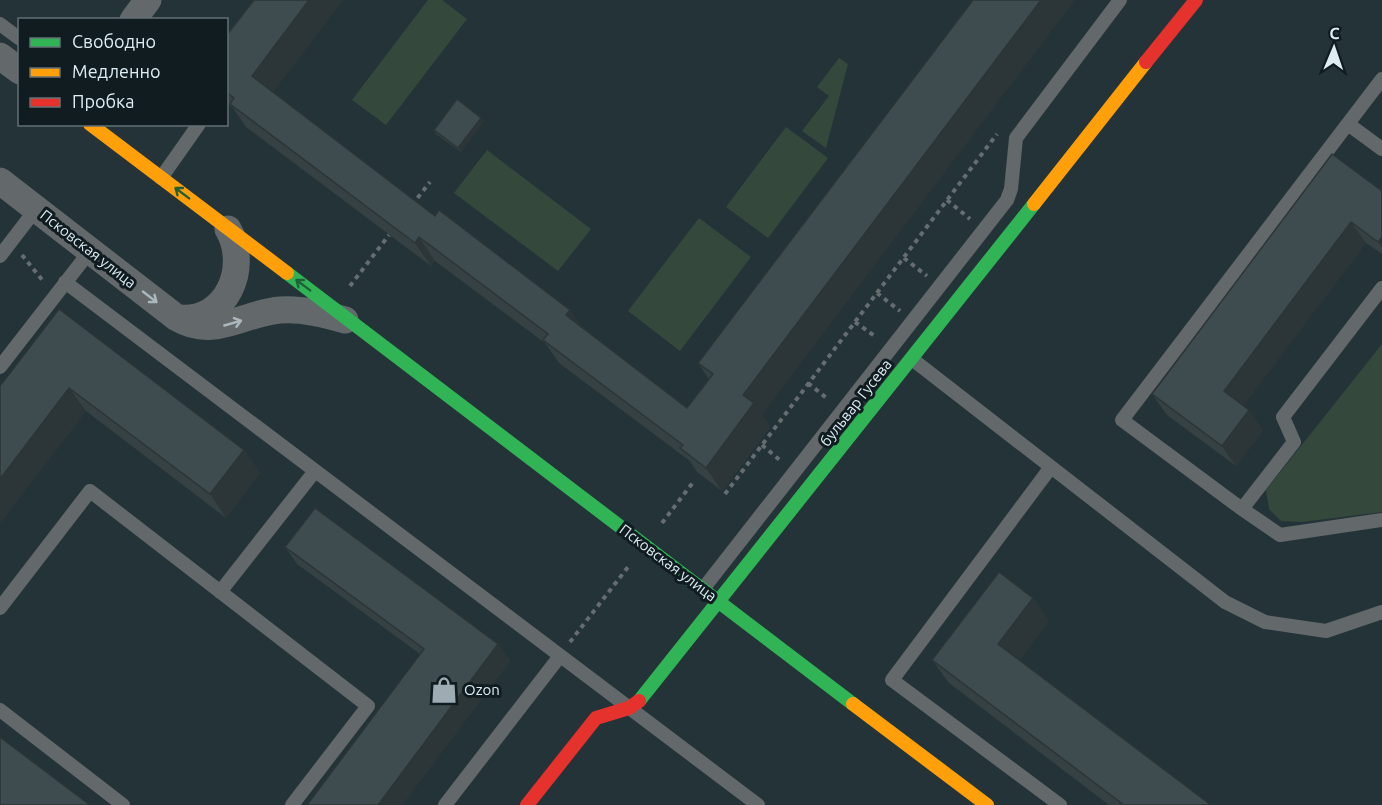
<svg xmlns="http://www.w3.org/2000/svg" width="1382" height="805" font-family="Ubuntu,sans-serif">
<style>
.green{fill:#34493b}
.lines{fill:none;stroke-linecap:round;stroke-linejoin:round}
.path{stroke:#666d70;stroke-width:4;stroke-dasharray:4.5 4.5;stroke-linecap:butt}
.lane{stroke:#63686b;stroke-width:14}
.street{stroke:#63686b;stroke-width:27}
.fast{stroke:#30b455;stroke-width:14}
.slow{stroke:#ff9f0a;stroke-width:14}
.jam{stroke:#e5322d;stroke-width:14}
.wall{fill:#364144}
.shaded-wall{fill:#2c3537}
.building{fill:#3f4c4f;stroke:#2c3537;stroke-width:1.5}
.oneway{stroke:#1f6038}
.oneway2{stroke:#acb8bd}
.labels{text-anchor:middle;stroke-width:6;stroke-linejoin:round;paint-order:stroke}
.street-label{font-size:15px;fill:#ddedf3;stroke:#111c21}
.poi-label{font-size:15px;fill:#ddedf3;stroke:#111c21;text-anchor:start}
</style>
<rect width="100%" height="100%" fill="#233338"/>
<!-- green -->
<path class="green" d="M428,0H442L467,19L386,125L352,100Z
M839,58L848,64L826,148L802,131L829,96L817,87Z
M786,127L828,158L768,238L726,207Z
M487,150L591,229L558,271L454,193Z
M699,218L751,257L680,351L628,311Z
M1382,344V512L1302,522L1281,521L1269,509L1266,490Z"/>
<g class="lines">
<!-- path -->
<path class="path" d="M947,200L970,219
M412,205L430,182
M22,255L44,282
M904,258L927,276
M350,286L389,235
M877,293L900,311
M855,322L876,337
M808,383L829,400
M762,445L782,462
M725,494L997,134
M662,523L694,481
M570,642L628,567"/>
<!-- lane -->
<path class="lane" d="M0,24L20,39
M1382,79L1122,420L1242,509L1294,442L1283,417L1382,288
M1348,124L1382,149
M161,178L199,124
M0,256L36,209
M65,282L758,805
M912,359L1225,602L1265,622L1326,631L1382,612
M0,367L90,251
M1051,467L892,680L1060,805
M1242,509L1280,535L1382,520
M703,589L1007,200L1011,189L1016,138L1120,0
M220,592L315,471
M0,608L90,491L368,706L292,805
M0,710L123,805
M445,805L560,656"/>
<!-- street -->
<path class="street" d="M133,20L148,0
M0,56L20,71
M0,181L177,318C214,340 243,313 280,310C301,308 325,314 345,320
M178,318C227,323 250,267 228,229"/>
<!-- fast -->
<path class="fast" d="M287,273L853,704
M639,701L1034,204"/>
<!-- slow -->
<path class="slow" d="M90,124L287,273
M1034,204L1146,62
M853,704L987,805"/>
<!-- jam -->
<path class="jam" d="M1146,62L1196,0
M527,805L596,718L629,708L639,701"/>
</g>
<!-- wall -->
<path class="wall" d="M254,0H343L273,92L435,216L570,310L583,329L687,408L709,379L698,363L762,415L770,427L722,491L697,472L690,461L559,363L545,343L435,261L431,266L246,127L233,108L226,103V36Z
M481,118L484,121L461,152L436,134L434,130Z
M1382,191V254L1366,243L1243,406L1249,410L1263,431L1236,466L1167,415L1152,394Z
M59,309L244,450L260,473L226,518L86,411L0,523Z
M285,547L498,644L510,661L402,805H307L420,654L297,564Z
M1033,598L1049,621L1020,660L1211,805H1109L949,683L932,660Z"/>
<!-- shaded-wall -->
<path class="shaded-wall" d="M309,0H343L268,99L252,76Z
M1041,0H1075L762,415L770,427L722,491L706,468L743,395Z
M481,118L484,121L461,152L458,148Z
M1351,222L1366,243L1239,412L1224,391Z
M419,237L435,261L431,266L415,243Z
M1382,237V247L1378,242Z
M570,310L587,333L566,315Z
M69,388L86,411L0,523V479Z
M1249,410L1263,431L1236,466L1222,446Z
M244,450L260,473L226,518L210,494Z
M1033,598L1049,621L1015,667L998,644Z
M498,644L510,661L402,805H378Z"/>
<!-- building -->
<path class="building" d="M254,0H309L252,76L435,216L439,210L570,310L566,315L687,408L713,374L698,363L973,0H1041L743,395L754,403L706,468L680,448L683,445L543,340L548,334L419,237L415,243L230,104L234,98L226,92V36Z
M457,99L481,118L458,148L434,130Z
M1332,154L1382,191V237L1378,242L1351,222L1224,391L1249,410L1222,446L1152,394Z
M59,309L244,450L210,494L69,388L0,479V386Z
M315,508L498,644L378,805H307L424,649L285,547Z
M999,572L1033,598L998,644L1211,805H1124L932,660Z
M0,737L90,805H0Z"/>
<!-- one-way arrows -->
<defs><path id="oneway-shaft" d="M-6 0H5M1.5-3L5.5 0L1.5 3" fill="none" stroke-width="1.6" stroke-linecap="round" stroke-linejoin="round" transform="scale(1.5)"/></defs>
<g class="oneway">
<use href="#oneway-shaft" transform="translate(182 193) rotate(-143)"/>
<use href="#oneway-shaft" transform="translate(303 285) rotate(-143)"/>
</g>
<g class="oneway2">
<use href="#oneway-shaft" transform="translate(150 297) rotate(38)"/>
<use href="#oneway-shaft" transform="translate(233 323) rotate(-16)"/>
</g>
<!-- icons -->
<defs>
<symbol id="shop-bare" viewBox="-9 -9 18 18"><path d="M-5-2.5h2.3a2.7 3.5 0 0 1 5.4 0H5L5.5 6h-11ZM-1.5-2.5h3a1.5 2.3 0 0 0-3 0Z" fill="#9cacb2" stroke="#111c21" stroke-width="2.5" paint-order="stroke"/></symbol>
</defs>
<g fill-rule="evenodd">
<use href="#shop-bare" x="425" y="671" width="38" height="38"/>
</g>
<g class="labels">
<!-- street labels -->
<g class="street-label">
<text transform="translate(88 249) rotate(38)" y="5">Псковская улица</text>
<text transform="translate(856 403) rotate(-52)" y="5">бульвар Гусева</text>
<text transform="translate(668 563) rotate(37)" y="5">Псковская улица</text>
</g>
<!-- poi labels -->
<g class="poi-label">
<text x="464" y="695">Ozon</text>
</g>
</g>
<!-- legend -->
<rect x="18" y="18" width="210" height="108" fill="#111c21" stroke="#637075" stroke-width="1.5"/>
<rect x="30" y="38" width="30" height="9" fill="#30b455" stroke="#637075" stroke-width="1.5"/>
<text x="72" y="48" font-size="18" fill="#ddedf3">Свободно</text>
<rect x="30" y="68" width="30" height="9" fill="#ff9f0a" stroke="#637075" stroke-width="1.5"/>
<text x="72" y="78" font-size="18" fill="#ddedf3">Медленно</text>
<rect x="30" y="98" width="30" height="9" fill="#e5322d" stroke="#637075" stroke-width="1.5"/>
<text x="72" y="108" font-size="18" fill="#ddedf3">Пробка</text>
<!-- north arrow -->
<g transform="translate(1334 48) rotate(2)" stroke="#111c21" stroke-width="4.5" paint-order="stroke">
<path d="M0-4.5L10 22L0 15L-10 22Z" fill="#ddedf3"/>
<text y="-9" font-size="16" font-weight="bold" text-anchor="middle" fill="#ddedf3">С</text>
</g>
</svg>
